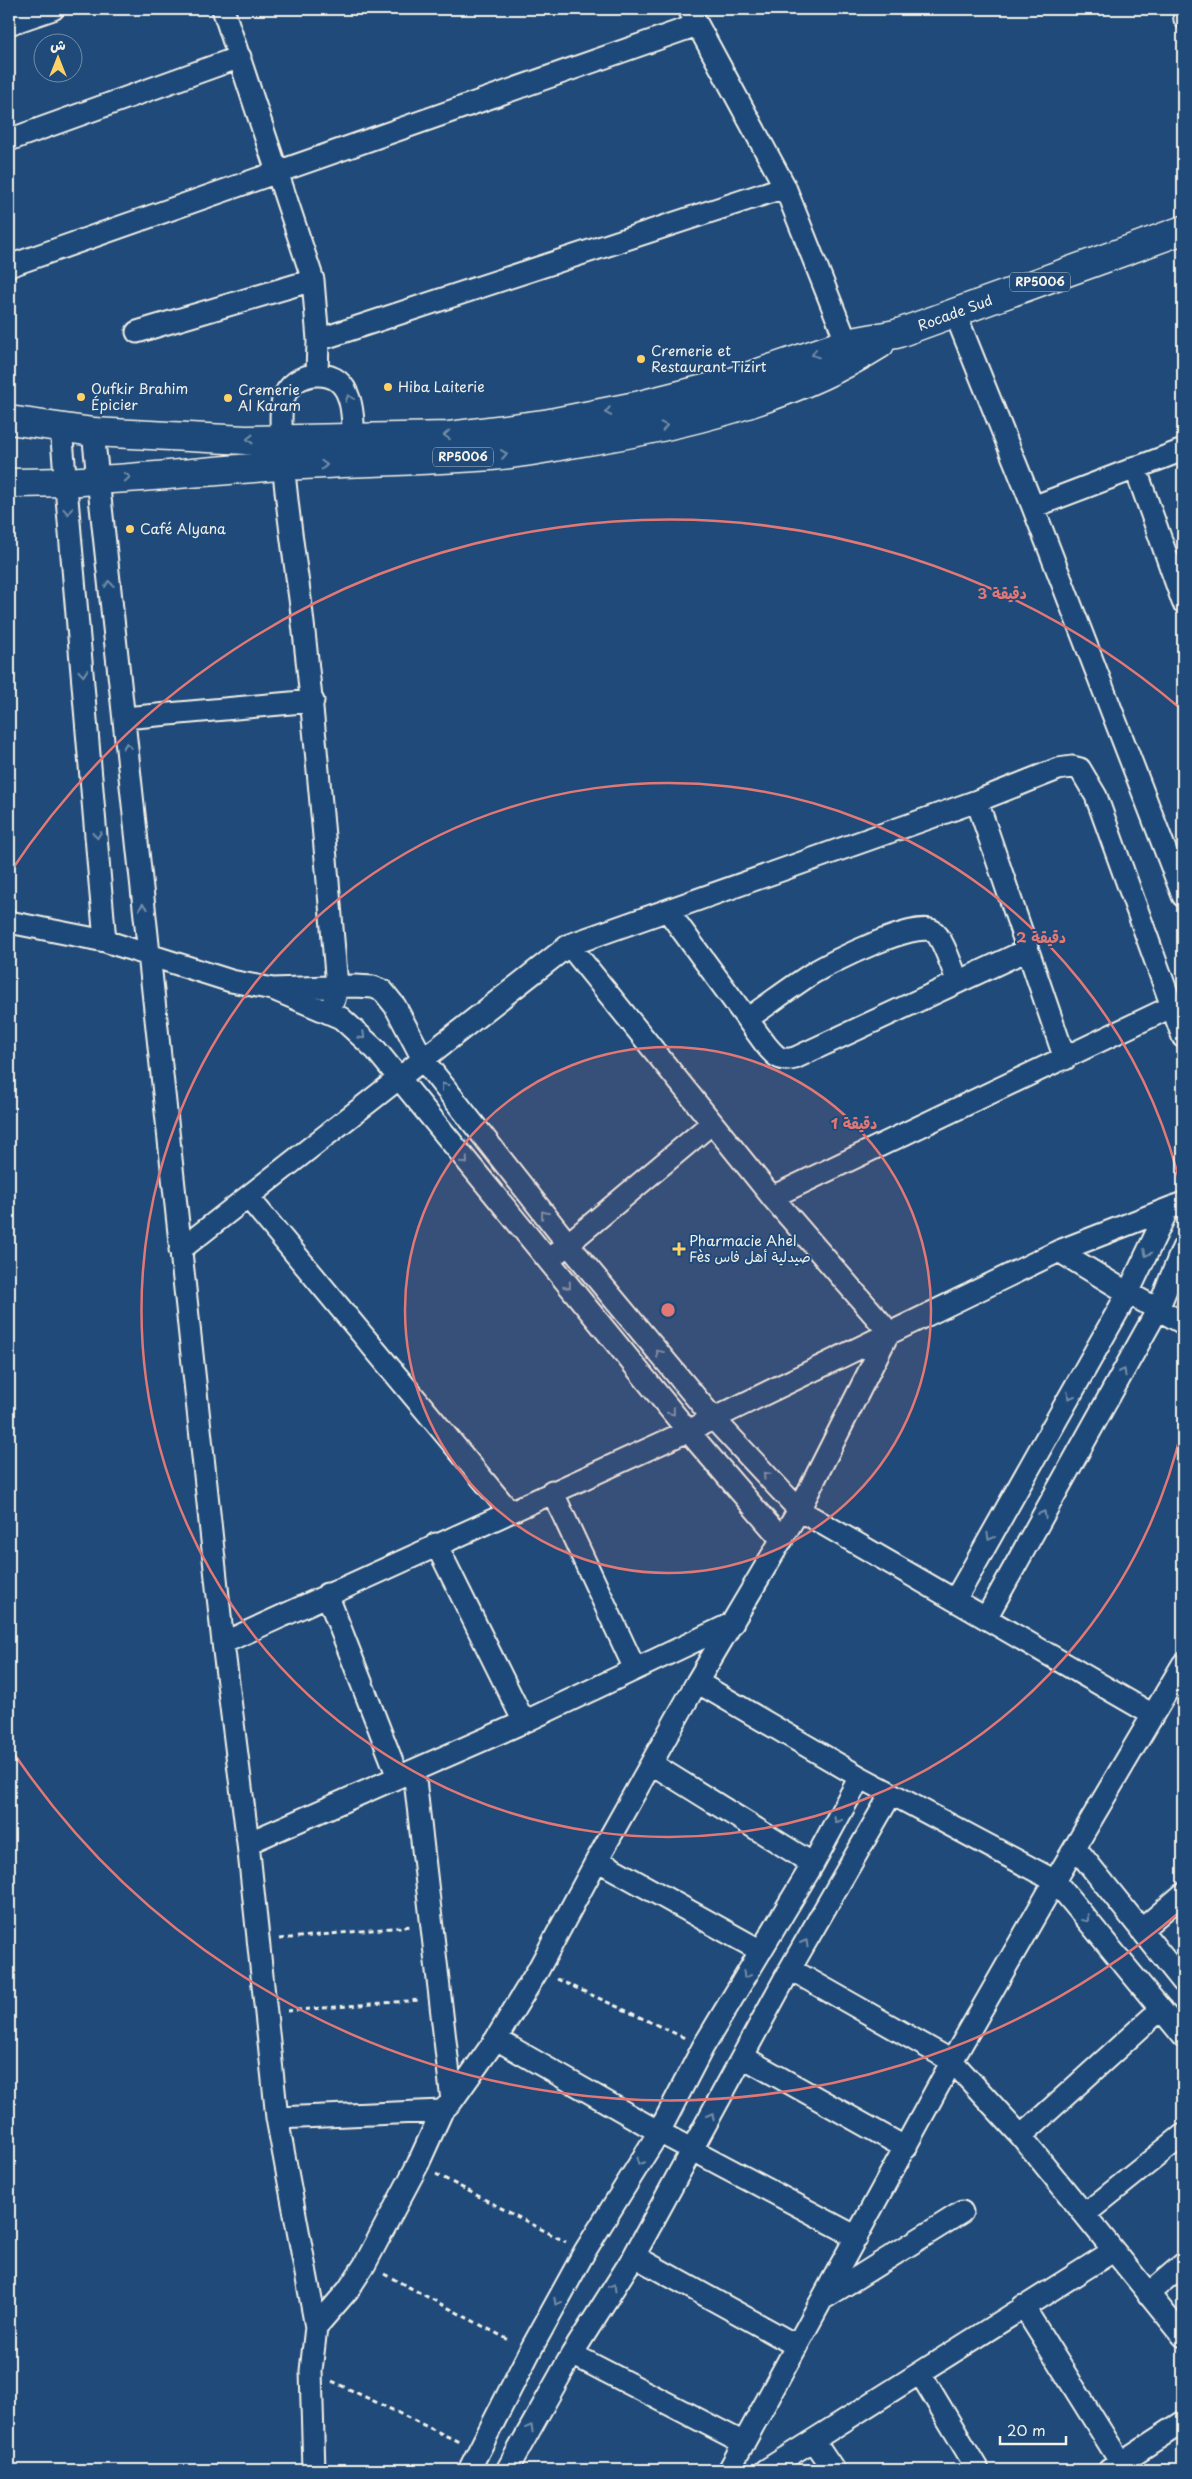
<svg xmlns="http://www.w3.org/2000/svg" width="1192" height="2479" font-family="'Playpen Sans','Playpen Sans Arabic',sans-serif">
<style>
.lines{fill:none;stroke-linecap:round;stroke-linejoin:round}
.service-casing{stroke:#f4f1e8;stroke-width:15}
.minor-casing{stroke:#f4f1e8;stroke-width:25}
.primary-casing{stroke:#f4f1e8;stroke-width:31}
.path{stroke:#f4f1e8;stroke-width:3;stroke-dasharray:5 4;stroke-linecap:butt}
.service{stroke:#1f4a7a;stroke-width:11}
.minor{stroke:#1f4a7a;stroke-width:21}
.primary{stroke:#1f4a7a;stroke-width:28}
.oneway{stroke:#748da6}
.ring{fill:none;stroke:#e27875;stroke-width:2.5}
.poi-dot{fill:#ffd166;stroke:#1f4a7a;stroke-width:2}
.labels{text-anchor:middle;stroke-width:4;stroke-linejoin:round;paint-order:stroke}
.shield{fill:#1f4a7a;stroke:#b4bfc7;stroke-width:1}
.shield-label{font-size:12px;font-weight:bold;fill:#f4f1e8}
.street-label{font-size:14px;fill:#f4f1e8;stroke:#1f4a7a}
.poi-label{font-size:14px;fill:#f4f1e8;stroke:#1f4a7a;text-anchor:start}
.centre{fill:#e27875;stroke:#1f4a7a;stroke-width:2.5}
.ring-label{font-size:15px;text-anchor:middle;font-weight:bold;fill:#e27875;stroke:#1f4a7a;stroke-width:4;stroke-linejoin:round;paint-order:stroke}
</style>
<rect width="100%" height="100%" fill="#1f4a7a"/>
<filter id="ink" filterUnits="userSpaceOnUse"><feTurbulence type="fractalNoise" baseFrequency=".02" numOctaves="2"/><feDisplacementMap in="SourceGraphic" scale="10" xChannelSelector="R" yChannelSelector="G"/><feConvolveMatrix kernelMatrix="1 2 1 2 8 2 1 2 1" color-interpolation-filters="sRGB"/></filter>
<g filter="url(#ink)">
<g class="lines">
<defs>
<path id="service" d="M1179,9L1180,20L1183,24"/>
<path id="minor" d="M223,9L313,280L318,340L317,375
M689,9L785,187L852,356
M9,24L53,9
M9,140L240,57
M9,266L697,25
M955,313L1033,507L1183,896
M137,332L313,280
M318,340L785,187
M61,428L105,941
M93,432L223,1643L248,1843L277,2118L316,2327L311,2371L314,2470
M1135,467L1183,602
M1033,507L1183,450
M124,718L313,701
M977,801L1065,1059
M668,911L766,1045C775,1056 780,1062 795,1058L1027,950
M9,922L105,941L231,981L273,989L341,1018L376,1050L688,1431L782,1540
M273,989L355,986L373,987L383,991L395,1006L424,1061L568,1244L713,1418L799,1510L1153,1715
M334,1000L337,986C326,859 316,733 301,606C294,553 285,499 282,445C282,431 279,414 283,400C287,385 302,375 317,375C358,374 353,425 353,453
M747,1019C769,1004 791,987 813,973C831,962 916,920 933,931C943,937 953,971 958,982
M248,1197L509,1511
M772,1197L1173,1006
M180,1250L569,945L977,801L1058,769L1072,767L1080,769L1096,796L1183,1037
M1059,1251L1128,1293L1183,1323
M557,1253L712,1123
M552,1491L635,1669
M436,1544L524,1722
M327,1594L398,1777
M955,1600L1128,1293L1168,1209
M986,1618L1158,1309L1183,1248
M223,1643L688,1431L1059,1251L1183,1203
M697,1682L860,1777L1055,1881L1183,2036
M652,1764L813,1864
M414,1771L452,2101
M248,1843L524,1722L733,1623
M1075,1847L1183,1982
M597,1860L761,1951
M1141,1930L1183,1894
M790,1969L952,2061L1021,2136L1183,2336
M496,2039L659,2132L857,2237
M743,2057L906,2148
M277,2118L442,2111
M1021,2136L1161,2009
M1085,2214L1183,2135
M634,2256L797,2346
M1148,2294L1183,2264
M826,2297L962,2212
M1023,2306L1121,2463
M316,2327L348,2290L365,2264L418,2164L442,2111L452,2101L496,2039L538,1970L597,1860L697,1682L799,1510L889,1332L772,1197L569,945
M572,2354L744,2443
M920,2373L978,2470
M815,2442L834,2470
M469,2470L530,2351L585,2251L659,2132L703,2047L813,1864L860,1777
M507,2470L572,2354L634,2256L790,1969L891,1794
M729,2470L952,2061L1055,1881L1183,1664
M766,2470L1113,2251
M1109,2470L1183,2422"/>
<path id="primary" d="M9,420L93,432L246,440L449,436L545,424L636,406L732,382L847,343L896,334L1183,230
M9,483C100,483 190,472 281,466C351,462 421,461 491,456C519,454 548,448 576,443C681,426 789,401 880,344"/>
</defs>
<!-- service casing -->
<use href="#service" class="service-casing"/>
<!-- minor casing -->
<use href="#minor" class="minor-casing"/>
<!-- primary casing -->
<use href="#primary" class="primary-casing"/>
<!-- path -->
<path class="path" d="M279,1939L412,1926
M557,1979L685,2038
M287,2011L420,2000
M436,2174L566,2242
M384,2274L511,2341
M332,2381L459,2442"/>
<!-- service -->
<use href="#service" class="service"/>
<!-- minor -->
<use href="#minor" class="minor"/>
<!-- primary -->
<use href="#primary" class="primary"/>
</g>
<!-- one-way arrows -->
<defs><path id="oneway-chevron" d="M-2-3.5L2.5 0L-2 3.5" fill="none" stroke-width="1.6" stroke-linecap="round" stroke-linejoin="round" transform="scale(1.25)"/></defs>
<g class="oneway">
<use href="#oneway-chevron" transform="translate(815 354) rotate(161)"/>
<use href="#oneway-chevron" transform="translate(349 398) rotate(-109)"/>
<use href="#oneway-chevron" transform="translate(608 412) rotate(169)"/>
<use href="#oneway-chevron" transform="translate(664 426) rotate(-13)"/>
<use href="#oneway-chevron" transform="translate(447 435) rotate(176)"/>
<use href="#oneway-chevron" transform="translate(250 439) rotate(180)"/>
<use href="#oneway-chevron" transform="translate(504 454) rotate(-8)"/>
<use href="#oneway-chevron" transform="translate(324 465) rotate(-2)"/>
<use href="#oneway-chevron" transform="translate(127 477) rotate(-4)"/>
<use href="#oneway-chevron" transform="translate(68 511) rotate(85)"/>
<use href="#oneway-chevron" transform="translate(109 584) rotate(-96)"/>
<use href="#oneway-chevron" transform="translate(83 673) rotate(85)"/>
<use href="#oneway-chevron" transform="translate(127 746) rotate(-96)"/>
<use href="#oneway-chevron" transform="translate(97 835) rotate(85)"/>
<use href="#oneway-chevron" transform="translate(143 907) rotate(-96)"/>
<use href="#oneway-chevron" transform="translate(362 1036) rotate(44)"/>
<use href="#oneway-chevron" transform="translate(444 1086) rotate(-128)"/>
<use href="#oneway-chevron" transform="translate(465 1161) rotate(51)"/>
<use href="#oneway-chevron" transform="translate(544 1214) rotate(-128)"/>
<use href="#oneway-chevron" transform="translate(1147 1253) rotate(115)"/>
<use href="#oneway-chevron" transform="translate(568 1286) rotate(51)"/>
<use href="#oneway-chevron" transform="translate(659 1353) rotate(-130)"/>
<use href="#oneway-chevron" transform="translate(1123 1372) rotate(-61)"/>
<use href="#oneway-chevron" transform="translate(1070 1396) rotate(119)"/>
<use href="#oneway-chevron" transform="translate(672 1412) rotate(51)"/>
<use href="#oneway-chevron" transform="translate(766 1475) rotate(-133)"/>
<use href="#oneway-chevron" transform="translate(1043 1514) rotate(-61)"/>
<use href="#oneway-chevron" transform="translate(990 1537) rotate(119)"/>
<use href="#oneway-chevron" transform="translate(837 1820) rotate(118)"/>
<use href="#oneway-chevron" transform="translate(1086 1919) rotate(50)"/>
<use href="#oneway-chevron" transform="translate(805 1943) rotate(-60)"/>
<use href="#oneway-chevron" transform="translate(746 1975) rotate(121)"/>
<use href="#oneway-chevron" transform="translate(711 2116) rotate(-62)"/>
<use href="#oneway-chevron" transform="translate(640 2162) rotate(122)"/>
<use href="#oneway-chevron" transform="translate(613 2287) rotate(-59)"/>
<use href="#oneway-chevron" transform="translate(557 2302) rotate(119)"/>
<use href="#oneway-chevron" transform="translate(530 2428) rotate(-61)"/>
</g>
</g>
<!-- distance rings -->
<circle cx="668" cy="1310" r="263" fill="#e27875" fill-opacity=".12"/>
<g class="ring">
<circle cx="668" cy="1310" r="263"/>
<path d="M1183 1424A527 527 0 1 1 1183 1196"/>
<path d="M1181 1911A790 790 0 0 1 9 1746M9 874A790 790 0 0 1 1181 709"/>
</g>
<!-- markers -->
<g class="poi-dot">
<circle cx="641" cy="359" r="5"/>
<circle cx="388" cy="387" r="5"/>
<circle cx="81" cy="397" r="5"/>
<circle cx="228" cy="398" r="5"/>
<circle cx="130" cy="529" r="5"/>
<path d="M676.5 1241.5h5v5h5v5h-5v5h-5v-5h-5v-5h5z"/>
</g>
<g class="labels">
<!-- shield labels -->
<g class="shield">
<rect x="1010" y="272.5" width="60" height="19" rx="4"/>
<rect x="433" y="447.5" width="60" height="19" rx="4"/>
</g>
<g class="shield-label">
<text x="1040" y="286">RP5006</text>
<text x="463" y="461">RP5006</text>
</g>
<!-- street labels -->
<g class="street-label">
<text transform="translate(955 313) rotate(-20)" y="5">Rocade Sud</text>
</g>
<!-- poi labels -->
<g class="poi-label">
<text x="651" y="356">Cremerie et<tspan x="651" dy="16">Restaurant Tizirt</tspan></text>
<text x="398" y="392">Hiba Laiterie</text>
<text x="91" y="394">Oufkir Brahim<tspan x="91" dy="16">Épicier</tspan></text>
<text x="238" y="395">Cremerie<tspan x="238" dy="16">Al Karam</tspan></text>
<text x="140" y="534">Café Alyana</text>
<text x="689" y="1246">Pharmacie Ahel<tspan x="689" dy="16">Fès صيدلية أهل فاس</tspan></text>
</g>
</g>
<circle cx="668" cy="1310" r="8" class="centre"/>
<g class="ring-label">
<text x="1002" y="599">3 دقيقة</text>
<text x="1041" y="943">2 دقيقة</text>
<text x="854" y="1129">1 دقيقة</text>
</g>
<!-- margin -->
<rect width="1192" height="2479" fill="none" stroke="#1f4a7a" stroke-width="30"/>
<rect x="15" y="15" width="1162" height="2449" fill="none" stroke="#f4f1e8" stroke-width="2" filter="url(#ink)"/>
<!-- north arrow -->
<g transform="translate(58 58)"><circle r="24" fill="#1f4a7a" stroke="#748da6"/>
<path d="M0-4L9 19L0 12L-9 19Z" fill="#ffd166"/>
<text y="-8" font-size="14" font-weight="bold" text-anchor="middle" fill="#f4f1e8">ش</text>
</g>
<!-- scale -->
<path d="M1000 2436v8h66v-8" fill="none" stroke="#f4f1e8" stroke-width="2.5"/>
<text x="1007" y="2436" font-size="15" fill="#f4f1e8" stroke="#1f4a7a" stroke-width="4" paint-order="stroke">20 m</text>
</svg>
